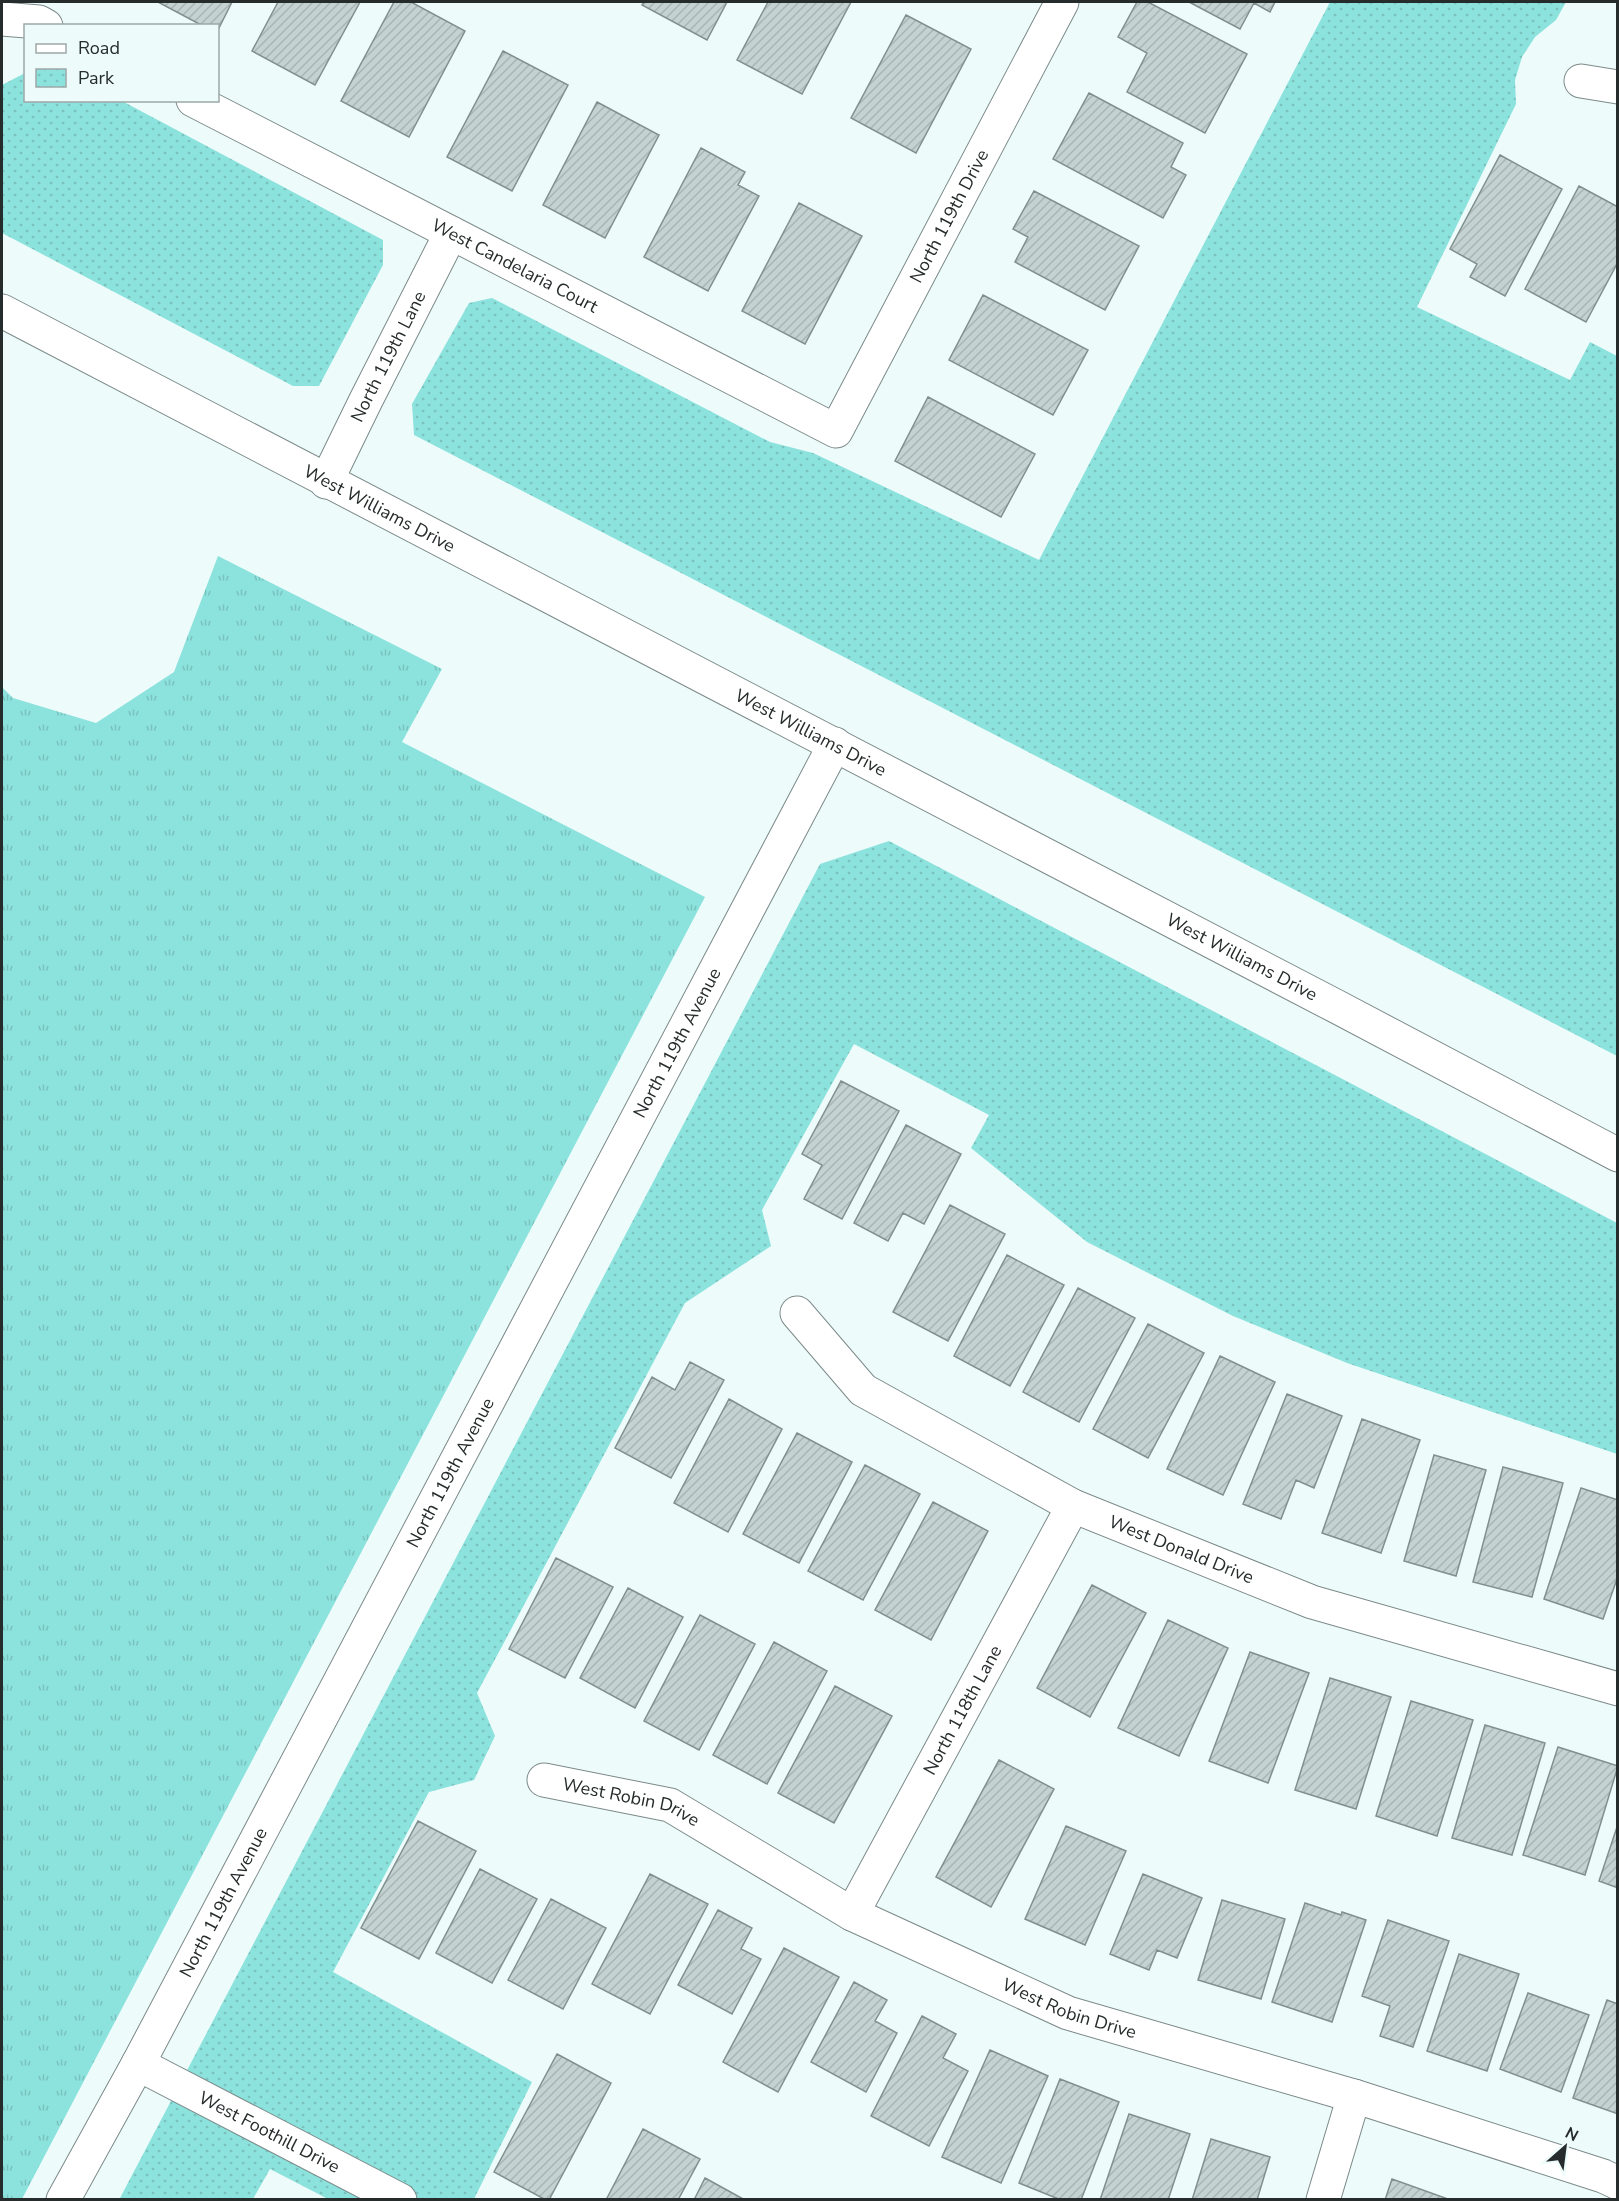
<svg xmlns="http://www.w3.org/2000/svg" width="1619" height="2201" font-family="'Nunito Sans',sans-serif">
<style>
.grass{fill:url(#grass-tufts)}
.park{fill:url(#park-dots)}
.building{fill:url(#building-hatch);stroke:#818f8e;stroke-width:1.5}
.lines{fill:none;stroke-linecap:round;stroke-linejoin:round}
.minor-casing{stroke:#7c8a89;stroke-width:35}
.tertiary-casing{stroke:#7c8a89;stroke-width:35}
.secondary-casing{stroke:#7c8a89;stroke-width:35}
.minor{stroke:#fff;stroke-width:33}
.tertiary{stroke:#fff;stroke-width:33}
.secondary{stroke:#fff;stroke-width:33}
.labels{text-anchor:middle;stroke-width:4.5;stroke-linejoin:round;paint-order:stroke}
.street-label{font-size:18px;fill:#262b2b;stroke:#edfcfb}
</style>
<defs>
<pattern id="grass-tufts" width="24" height="20" patternUnits="userSpaceOnUse" patternTransform="scale(1.5)"><rect width="24" height="20" fill="#8ce2dd"/><path d="M3 7l-1-3M5 7V3M7 7l1-3M15 17l-1-3M17 17v-4M19 17l1-3" fill="none" stroke="#79c2be"/></pattern>
<pattern id="park-dots" width="8" height="8" patternUnits="userSpaceOnUse" patternTransform="scale(1.5)"><rect width="8" height="8" fill="#8ce2dd"/><path d="M2 2h.1M6 6h.1" fill="none" stroke="#79c2be" stroke-width="1.8" stroke-linecap="round"/></pattern>
<pattern id="building-hatch" width="6" height="6" patternUnits="userSpaceOnUse" patternTransform="scale(1.5)"><rect width="6" height="6" fill="#c4d3d2"/><path d="M-1 1l2-2M0 6l6-6M5 7l2-2" fill="none" stroke="#a8b5b4"/></pattern>
</defs>
<rect width="100%" height="100%" fill="#edfcfb"/>
<!-- grass -->
<path class="grass" d="M218,556L442,669L402,742L705,897L22,2199H2V687L13,698L96,723L174,672Z"/>
<!-- park -->
<path class="park" d="M1330,2H1566L1556,20L1535,37L1522,57L1515,80L1516,104L1417,307L1570,380L1590,342L1617,356V1056L414,435L412,404L469,303L492,298L770,442L813,453L1039,560Z
M25,73L26,100L122,101L383,240V265L319,386H293L2,233V85Z
M889,841L1617,1223V1454L1347,1363L1233,1316L1087,1242L971,1148L989,1115L854,1044L762,1210L771,1246L685,1303L477,1693L495,1736L474,1780L429,1792L333,1972L532,2082L474,2199H328L270,2169L253,2199L119,2200L820,864Z"/>
<!-- building -->
<path class="building" d="M158,2H232L218,30V26H203Z
M278,2H360L315,85L252,51Z
M394,2H411L465,31L409,137L341,101Z
M644,2H727L707,40L642,5Z
M768,2H851L802,94L737,60Z
M1137,2H1148L1247,54L1205,133L1127,92L1147,53L1118,37Z
M1189,2H1275L1270,12L1254,3L1240,29Z
M906,15L971,49L916,153L851,118Z
M503,51L568,85L512,191L447,157Z
M1089,93L1183,143L1171,167L1186,175L1163,218L1053,159Z
M597,102L659,135L605,238L543,205Z
M701,148L745,172L738,185L759,196L708,291L644,257Z
M1500,155L1562,189L1505,296L1470,277L1477,264L1450,249Z
M1579,186L1618,207V262L1586,322L1525,289Z
M1034,191L1139,246L1105,310L1015,262L1028,237L1013,229Z
M799,203L862,236L805,344L742,311Z
M983,295L1088,350L1053,415L949,360Z
M928,397L1035,454L1001,517L895,461Z
M841,1081L899,1111L842,1219L804,1199L822,1165L802,1154Z
M906,1125L961,1154L924,1224L903,1213L888,1241L854,1223Z
M950,1205L1005,1234L948,1341L893,1312Z
M1007,1255L1064,1285L1010,1386L954,1356Z
M1078,1288L1135,1318L1079,1422L1023,1392Z
M1148,1324L1204,1353L1148,1458L1093,1429Z
M1220,1356L1275,1382L1223,1495L1167,1469Z
M690,1362L724,1380L671,1478L615,1448L652,1377L675,1390Z
M1287,1394L1342,1416L1314,1488L1296,1480L1281,1519L1243,1504Z
M729,1399L782,1429L728,1532L674,1503Z
M1362,1419L1420,1440L1381,1553L1322,1533Z
M797,1433L852,1462L799,1563L743,1534Z
M1434,1455L1486,1470L1456,1576L1404,1561Z
M865,1465L920,1494L863,1600L808,1571Z
M1503,1467L1563,1483L1532,1597L1473,1582Z
M1581,1488L1618,1500V1576L1603,1619L1544,1599Z
M933,1502L988,1531L931,1640L875,1610Z
M556,1558L613,1587L565,1678L509,1649Z
M1092,1585L1146,1613L1090,1717L1037,1688Z
M628,1588L683,1617L635,1708L580,1678Z
M700,1615L755,1644L699,1750L644,1721Z
M1168,1620L1228,1648L1179,1756L1118,1728Z
M774,1642L827,1671L767,1784L713,1755Z
M1250,1652L1309,1673L1268,1783L1209,1761Z
M1330,1678L1391,1697L1356,1809L1295,1790Z
M835,1686L892,1716L834,1823L778,1793Z
M1411,1701L1473,1720L1437,1836L1376,1816Z
M1485,1725L1545,1743L1512,1855L1452,1838Z
M1558,1747L1618,1766L1585,1875L1523,1855Z
M999,1760L1054,1789L991,1907L936,1877Z
M418,1821L476,1851L419,1959L361,1928Z
M1618,1824V1888L1599,1881Z
M1066,1826L1126,1851L1085,1945L1025,1919Z
M480,1869L537,1899L492,1983L436,1953Z
M650,1874L708,1904L650,2014L592,1984Z
M1143,1874L1202,1898L1177,1958L1157,1950L1149,1970L1110,1954Z
M551,1899L606,1928L563,2009L508,1980Z
M1222,1900L1285,1919L1261,1999L1198,1980Z
M1305,1903L1341,1915L1342,1912L1366,1920L1332,2022L1272,2002Z
M718,1910L752,1928L741,1949L761,1959L732,2014L678,1985Z
M1388,1920L1449,1941L1413,2047L1380,2036L1390,2006L1362,1996Z
M784,1948L839,1977L778,2092L723,2062Z
M1459,1954L1519,1974L1487,2071L1427,2051Z
M854,1982L887,2000L875,2021L897,2033L866,2092L811,2062Z
M1528,1993L1589,2015L1561,2092L1500,2069Z
M1607,2000L1618,2004V2114L1573,2098Z
M922,2016L956,2034L943,2058L968,2071L929,2146L871,2116Z
M990,2050L1048,2076L1001,2183L942,2157Z
M557,2054L611,2083L549,2200H546L494,2172Z
M1060,2079L1119,2102L1081,2200H1061L1019,2183Z
M1129,2114L1190,2134L1168,2200H1100Z
M643,2129L700,2159L678,2200H606Z
M1211,2139L1270,2157L1257,2200H1192Z
M705,2178L745,2200H694Z
M1392,2179L1448,2199V2200H1385Z"/>
<g class="lines">
<defs>
<g id="minor">
<path d="M2,19L39,22L46,26"/>
<path d="M1581,81L1618,87"/>
<path id="s1" d="M193,100L836,431L1062,2"/>
<path id="s2" d="M326,482L366,400L451,233"/>
<path id="s3" d="M797,1313L863,1390L1073,1506L1312,1602L1618,1689"/>
<path id="s4" d="M544,1780L670,1805L852,1914L1068,2013L1354,2096L1603,2176L1618,2183"/>
<path id="s5" d="M852,1914L1073,1506"/>
<path id="s6" d="M138,2064L400,2200"/>
<path d="M1323,2200L1354,2096"/>
</g>
<g id="tertiary">
<path id="s7" d="M63,2200L138,2064L835,744"/>
</g>
<g id="secondary">
<path id="s8" d="M2,311C539,594 1081,870 1618,1155"/>
</g>
</defs>
<!-- minor casing -->
<use href="#minor" class="minor-casing"/>
<!-- tertiary casing -->
<use href="#tertiary" class="tertiary-casing"/>
<!-- secondary casing -->
<use href="#secondary" class="secondary-casing"/>
<!-- minor -->
<use href="#minor" class="minor"/>
<!-- tertiary -->
<use href="#tertiary" class="tertiary"/>
<!-- secondary -->
<use href="#secondary" class="secondary"/>
</g>
<g class="labels">
<!-- street labels -->
<g class="street-label">
<text dy="6" stroke="none"><textPath href="#s1" startOffset="966">North 119th Drive</textPath></text>
<text dy="6" stroke="none"><textPath href="#s1" startOffset="362">West Candelaria Court</textPath></text>
<text dy="6" stroke="none"><textPath href="#s2" startOffset="140">North 119th Lane</textPath></text>
<text dy="6" stroke="none"><textPath href="#s8" startOffset="426">West Williams Drive</textPath></text>
<text dy="6" stroke="none"><textPath href="#s8" startOffset="912">West Williams Drive</textPath></text>
<text dy="6" stroke="none"><textPath href="#s8" startOffset="1398">West Williams Drive</textPath></text>
<text dy="6" stroke="none"><textPath href="#s7" startOffset="1310">North 119th Avenue</textPath></text>
<text dy="6" stroke="none"><textPath href="#s7" startOffset="824">North 119th Avenue</textPath></text>
<text dy="6" stroke="none"><textPath href="#s3" startOffset="458">West Donald Drive</textPath></text>
<text dy="6" stroke="none"><textPath href="#s5" startOffset="232">North 118th Lane</textPath></text>
<text dy="6" stroke="none"><textPath href="#s4" startOffset="90">West Robin Drive</textPath></text>
<text dy="6" stroke="none"><textPath href="#s7" startOffset="338">North 119th Avenue</textPath></text>
<text dy="6" stroke="none"><textPath href="#s4" startOffset="578">West Robin Drive</textPath></text>
<text dy="6" stroke="none"><textPath href="#s6" startOffset="148">West Foothill Drive</textPath></text>
</g>
</g>
<!-- border -->
<rect width="1619" height="2201" fill="none" stroke="#262b2b" stroke-width="6"/>
<!-- legend -->
<rect x="24" y="24" width="195" height="78" fill="#edfcfb" stroke="#9da8a8" stroke-width="1.5"/>
<rect x="36" y="44" width="30" height="9" fill="#ffffff" stroke="#9da8a8" stroke-width="1.5"/>
<text x="78" y="54" font-size="18" fill="#262b2b">Road</text>
<rect x="36" y="69" width="30" height="18" fill="url(#park-dots)" stroke="#9da8a8" stroke-width="1.5"/>
<text x="78" y="84" font-size="18" fill="#262b2b">Park</text>
<!-- north arrow -->
<g transform="translate(1565 2147) rotate(28)" stroke="#edfcfb" stroke-width="4.5" paint-order="stroke">
<path d="M0-4.5L10 22L0 15L-10 22Z" fill="#262b2b"/>
<text y="-9" font-size="16" font-weight="bold" text-anchor="middle" fill="#262b2b">N</text>
</g>
</svg>
